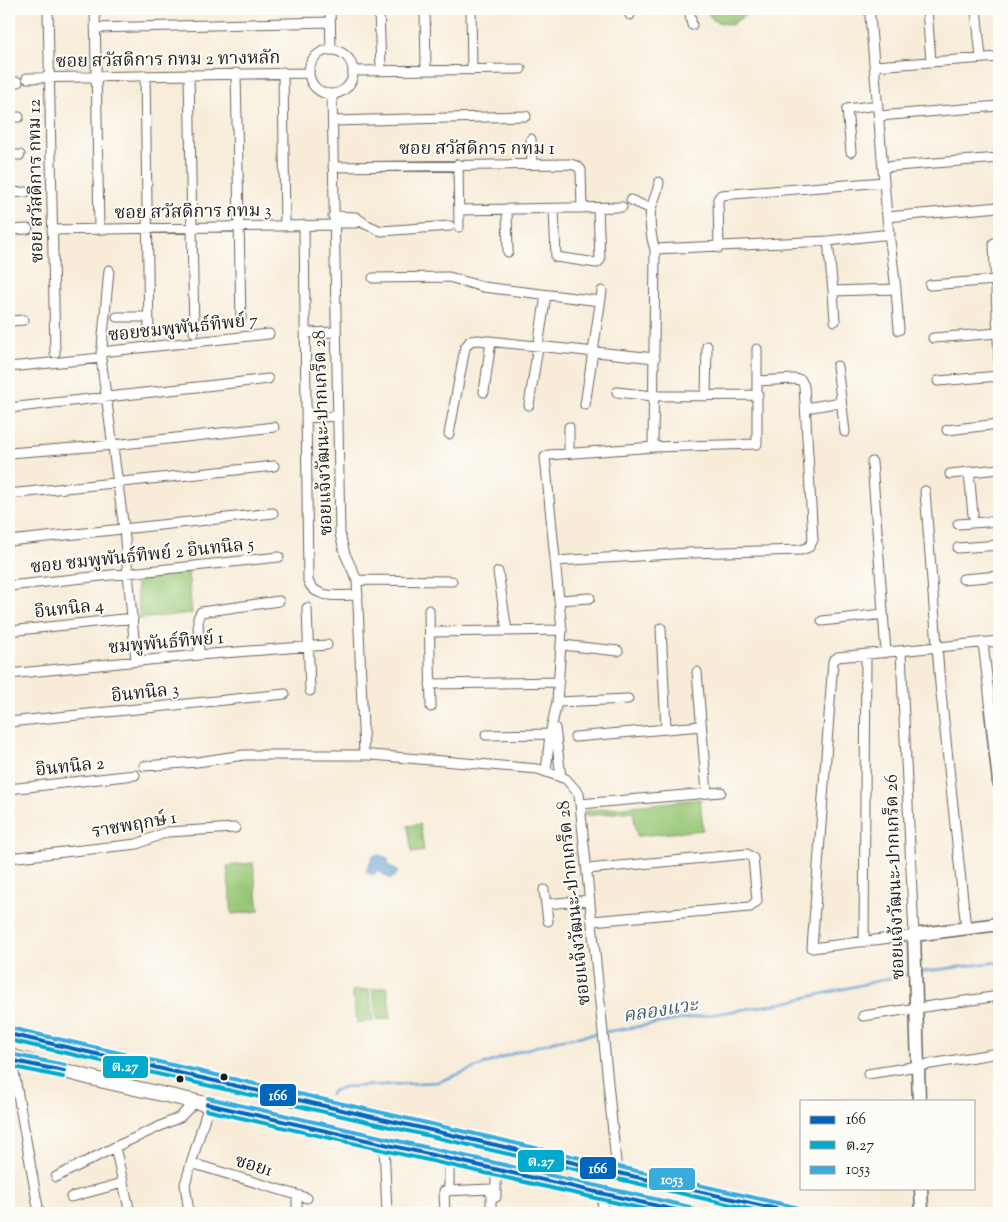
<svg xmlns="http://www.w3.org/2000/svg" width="1008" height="1222" font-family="'Sorts Mill Goudy','Noto Serif Thai',serif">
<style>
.green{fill:#97c776;stroke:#5a7249}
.water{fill:#629fd3;stroke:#3f5e78}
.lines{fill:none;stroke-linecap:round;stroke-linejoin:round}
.stream{stroke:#629fd3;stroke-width:2.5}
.street-casing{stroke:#69655e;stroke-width:11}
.secondary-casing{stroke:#69655e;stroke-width:15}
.primary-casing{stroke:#69655e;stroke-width:16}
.street{stroke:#fff;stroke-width:9}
.secondary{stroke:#fff;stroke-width:12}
.primary{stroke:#fff;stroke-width:14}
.bus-1-casing{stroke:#fdfcf7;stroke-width:8}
.bus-2-casing{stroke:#fdfcf7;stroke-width:8}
.bus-3-casing{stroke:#fdfcf7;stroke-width:8}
.bus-1{stroke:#0065bd;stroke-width:4}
.bus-2{stroke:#00a9ce;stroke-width:4}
.bus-3{stroke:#39abdd;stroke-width:4}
.bus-dot{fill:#1c1c1c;stroke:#fdfcf7;stroke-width:2}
.labels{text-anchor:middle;stroke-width:4;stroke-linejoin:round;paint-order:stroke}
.street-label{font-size:18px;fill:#1c1c1c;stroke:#fdfcf7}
.water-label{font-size:19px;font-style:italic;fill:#3f5e78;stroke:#fdfcf7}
.line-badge{stroke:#fdfcf7;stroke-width:2}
.badge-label{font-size:14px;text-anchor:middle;font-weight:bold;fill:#fff}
</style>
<rect width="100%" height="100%" fill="#fdfcf7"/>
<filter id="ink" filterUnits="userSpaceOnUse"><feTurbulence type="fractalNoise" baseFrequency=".02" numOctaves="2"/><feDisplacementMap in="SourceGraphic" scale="10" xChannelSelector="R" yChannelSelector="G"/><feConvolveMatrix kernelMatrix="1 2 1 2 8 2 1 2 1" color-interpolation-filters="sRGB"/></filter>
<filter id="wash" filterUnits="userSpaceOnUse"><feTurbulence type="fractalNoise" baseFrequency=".0096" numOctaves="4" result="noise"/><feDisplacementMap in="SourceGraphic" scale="20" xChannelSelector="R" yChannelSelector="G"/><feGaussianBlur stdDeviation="1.12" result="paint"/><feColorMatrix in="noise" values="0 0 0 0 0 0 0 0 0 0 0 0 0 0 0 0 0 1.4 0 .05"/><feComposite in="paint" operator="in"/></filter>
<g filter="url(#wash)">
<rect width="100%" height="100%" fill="#f8ecd9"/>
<!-- green -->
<path class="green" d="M705,9H753L731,25L714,21Z
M188,571L192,613L140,619L135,576Z
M700,799L703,830L637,836L633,811L584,816V811Z
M420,824L424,851L412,853L408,826Z
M253,863L259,911L232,914L227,866Z
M387,987L391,1018L377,1020L372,989Z
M369,989L373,1021L357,1023L352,991Z"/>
<!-- water -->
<path class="water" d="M379,855L388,858V865L399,872L391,879L378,871L372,875L366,871L373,856Z"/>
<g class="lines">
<!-- stream -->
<path class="stream" d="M919,972L999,962
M605,1032L783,1003L912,973
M330,1095L333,1091L344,1087L438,1082L517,1052L558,1040L600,1033"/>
</g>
</g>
<g filter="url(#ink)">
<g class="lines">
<defs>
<path id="street" d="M48,9L55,353
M95,9L99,229
M330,9L331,49
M379,9L381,70
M425,9L426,70
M471,9L472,70
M629,9L630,15
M689,9L692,25
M927,9L931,62
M976,9L981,58
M870,16L887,217L896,289L899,330
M95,28L330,22
M309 72a22 22 0 1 1 44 0a22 22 0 1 1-44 0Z
M875,66L999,57
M354,71L521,69
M283,72L285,226
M236,73L241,319
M189,74L194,332
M145,75L149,333
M27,78L309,73
M9,82H18
M332,94L340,534L345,554L357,580L364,754
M879,116L999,106
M9,117H19
M333,121L526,116
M531,139L532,164
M851,152L847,109L878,105
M9,155H20
M458,164L459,227
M333,167L570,164L577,166L581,170L582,208
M883,167L999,158
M9,193L26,192
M631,200L651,209
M554,209L556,257L597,263L600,260L598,208
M459,210L622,207
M507,210L508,252
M333,216L356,217L365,224L381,231L450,226
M887,217L999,207
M333,223H355L362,221
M304,225L308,581C315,600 341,595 358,595
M9,230L28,229
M52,230L333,225
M828,241L833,291L896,289
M994,243L999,361
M719,248L718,199L721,195L884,182
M655,249L828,241L890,234
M109,270L101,358L124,529L136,661
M373,278L449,277L483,287L600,301
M930,285L996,280
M833,291L835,321
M117,317H148
M9,321L24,320
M305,333L336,332
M933,338L998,333
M101,352L269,334
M837,366L845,432
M9,367L101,358
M938,381L999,376
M484,392L491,341
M617,392L653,396L758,395
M706,396L707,346
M529,405L546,295
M585,405L602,291
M9,408L268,379
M806,408L841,402
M306,418L338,416
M569,427V453
M947,430L999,424
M449,434L465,348L470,341L478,340L655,358
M653,447L655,249C651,239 649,220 651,209C653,200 658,192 659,182
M9,453L114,445L274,427
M872,462L886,653
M969,472L973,515
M950,474L999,469
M925,491L940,684L966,928
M9,494L274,466
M958,524L999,521
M9,541L273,513
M958,548L999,545
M555,561L689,553L801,550L809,547L813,540L804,386L801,380L794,379L757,381
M498,572L507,631
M963,579L999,576
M357,580L452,581
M9,586L279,557
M559,600L590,598
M307,608L310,691
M429,610L431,707
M822,621L883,614
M661,628L666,728
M9,631L133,618
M430,632L562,630
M983,643L991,710
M562,645L618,651
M901,652L914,935L812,948L833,661L838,657L999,641
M199,655L198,618L201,612L279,601
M697,672L707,793
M9,674L199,655L327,645
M430,684L559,682
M557,702L628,699
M9,722L285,694
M555,728L561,777
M486,735L550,734
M575,737L701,726
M144,766L197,762L244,755H372L538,769L566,779L579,794L617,1172
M546,772L550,734L557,702L562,630L545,457L549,455L653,447L757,444V349
M9,789L135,775
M580,804L721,792
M9,858L137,844L167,832L235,828
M587,869L747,854L753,858L757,901L750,907L592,921
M544,890L548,921
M546,904L590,900
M864,942L866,655
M863,1016L999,996
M12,1061L39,1213
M868,1074L999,1053
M384,1145L387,1213
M449,1159V1191
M191,1163L307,1198
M496,1170V1197
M56,1177L115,1147
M602,1193L603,1213
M71,1197L123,1183
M130,1213L115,1147L180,1117L196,1101
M189,1213L185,1184L209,1104
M297,1213V1195
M445,1213L444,1191L491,1189V1213"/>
<path id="secondary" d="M999,708L991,710L999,782
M919,1101L914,935L999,924
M921,1188L922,1213"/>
<path id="primary" d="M9,1034L794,1213
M9,1056L95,1079L689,1213"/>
</defs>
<!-- street casing -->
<use href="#street" class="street-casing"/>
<!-- secondary casing -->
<use href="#secondary" class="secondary-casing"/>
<!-- primary casing -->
<use href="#primary" class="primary-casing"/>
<!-- street -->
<use href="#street" class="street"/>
<!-- secondary -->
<use href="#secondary" class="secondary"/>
<!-- primary -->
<use href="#primary" class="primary"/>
<defs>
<path id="bus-1" d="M9,1034L794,1213
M9,1060L64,1071
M207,1104L689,1213"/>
<path id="bus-2" d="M9,1040L767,1213
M9,1066L63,1077
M206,1110L662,1213"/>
<path id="bus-3" d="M10,1028L795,1207
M10,1054L65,1065
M208,1098L690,1207"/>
</defs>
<!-- bus-1 casing -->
<use href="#bus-1" class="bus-1-casing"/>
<!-- bus-2 casing -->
<use href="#bus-2" class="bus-2-casing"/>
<!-- bus-3 casing -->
<use href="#bus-3" class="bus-3-casing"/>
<!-- bus-1 -->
<use href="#bus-1" class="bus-1"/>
<!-- bus-2 -->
<use href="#bus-2" class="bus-2"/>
<!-- bus-3 -->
<use href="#bus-3" class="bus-3"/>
</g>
</g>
<!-- markers -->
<g class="bus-dot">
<circle cx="224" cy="1077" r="4.5"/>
<circle cx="180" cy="1079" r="4.5"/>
</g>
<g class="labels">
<!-- street labels -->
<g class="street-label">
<text transform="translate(168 59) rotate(-1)" y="6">ซอย สวัสดิการ กทม 2 ทางหลัก</text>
<text x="477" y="154">ซอย สวัสดิการ กทม 1</text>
<text transform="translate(35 181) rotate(-91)" y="6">ซอย สวัสดิการ กทม 12</text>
<text transform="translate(193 211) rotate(-1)" y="6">ซอย สวัสดิการ กทม 3</text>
<text transform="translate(183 327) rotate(-6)" y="6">ซอยชมพูพันธ์ทิพย์ 7</text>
<text transform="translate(322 433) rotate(-92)" y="6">ซอยแจ้งวัฒนะ-ปากเกร็ด 28</text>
<text transform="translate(142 555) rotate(-6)" y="6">ซอย ชมพูพันธ์ทิพย์ 2 อินทนิล 5</text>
<text transform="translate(69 608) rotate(-6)" y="6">อินทนิล 4</text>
<text transform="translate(166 642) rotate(-5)" y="6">ชมพูพันธ์ทิพย์ 1</text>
<text transform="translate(145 692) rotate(-6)" y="6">อินทนิล 3</text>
<text transform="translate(70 766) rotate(-6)" y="6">อินทนิล 2</text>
<text transform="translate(134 824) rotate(-10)" y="6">ราชพฤกษ์ 1</text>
<text transform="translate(894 877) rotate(-92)" y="6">ซอยแจ้งวัฒนะ-ปากเกร็ด 26</text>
<text transform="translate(573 903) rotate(-96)" y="6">ซอยแจ้งวัฒนะ-ปากเกร็ด 28</text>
<text transform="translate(254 1165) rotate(17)" y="6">ซอย1</text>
</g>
<!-- water labels -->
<g class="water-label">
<text transform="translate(660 1009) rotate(-9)" y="7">คลองแวะ</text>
</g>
</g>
<g class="line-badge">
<rect x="102" y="1055" width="47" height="24" rx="5" fill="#00a9ce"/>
<rect x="259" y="1083" width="38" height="24" rx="5" fill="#0065bd"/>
<rect x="517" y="1149" width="48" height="24" rx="5" fill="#00a9ce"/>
<rect x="579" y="1156" width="38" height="24" rx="5" fill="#0065bd"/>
<rect x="648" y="1167" width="48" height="24" rx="5" fill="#39abdd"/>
</g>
<g class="badge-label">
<text x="125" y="1071">ต.27</text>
<text x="278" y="1100">166</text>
<text x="541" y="1166">ต.27</text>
<text x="598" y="1173">166</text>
<text x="672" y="1184">1053</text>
</g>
<!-- margin -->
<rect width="1008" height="1222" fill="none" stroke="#fdfcf7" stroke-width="30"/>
<!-- legend -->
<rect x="800" y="1100" width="175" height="90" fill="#fdfcf7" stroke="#a3a29f"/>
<rect x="810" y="1116" width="25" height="8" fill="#0065bd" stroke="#a3a29f"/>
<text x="846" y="1124" font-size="15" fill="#1c1c1c">166</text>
<rect x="810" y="1141" width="25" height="8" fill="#00a9ce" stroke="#a3a29f"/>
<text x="846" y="1150" font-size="15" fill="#1c1c1c">ต.27</text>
<rect x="810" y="1166" width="25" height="8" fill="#39abdd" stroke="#a3a29f"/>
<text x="846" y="1174" font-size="15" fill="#1c1c1c">1053</text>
</svg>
